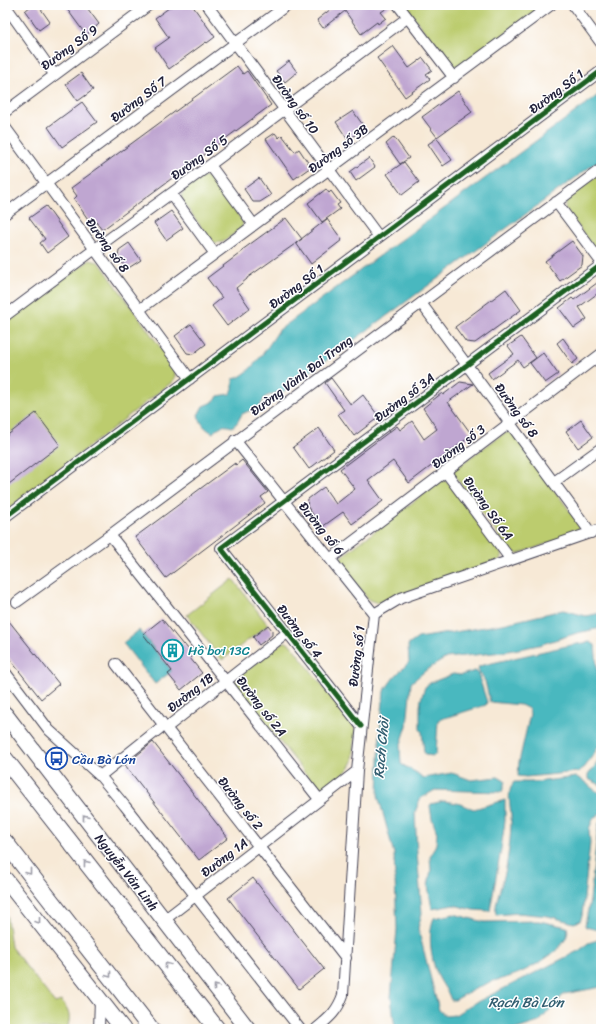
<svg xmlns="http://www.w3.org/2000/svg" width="606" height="1034" font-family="Sriracha,sans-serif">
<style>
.green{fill:#bccc6e;stroke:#6f7754}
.water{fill:#49b8bf;stroke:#366d7d}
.building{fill:#bfa6d1}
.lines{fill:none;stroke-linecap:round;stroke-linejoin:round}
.minor-casing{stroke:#424052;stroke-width:12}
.primary-casing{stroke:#424052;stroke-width:17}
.trunk-casing{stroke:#424052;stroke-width:18}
.minor{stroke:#fff;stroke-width:10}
.primary{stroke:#fff;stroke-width:15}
.trunk{stroke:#fff;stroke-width:16}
.cycleway-casing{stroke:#fff;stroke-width:8}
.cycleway{stroke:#1b5e20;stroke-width:5}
.oneway{stroke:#9c9ca7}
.labels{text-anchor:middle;stroke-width:3;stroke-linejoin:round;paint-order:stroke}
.street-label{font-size:13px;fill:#22223b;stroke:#fff}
.culture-label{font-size:13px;fill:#0d838f;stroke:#fff;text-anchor:start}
.transit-label{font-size:13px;fill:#164399;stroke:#fff;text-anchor:start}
.water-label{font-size:14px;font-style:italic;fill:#325e70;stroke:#fff}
</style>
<rect width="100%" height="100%" fill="#fff"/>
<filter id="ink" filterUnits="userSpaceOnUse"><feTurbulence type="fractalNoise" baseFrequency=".025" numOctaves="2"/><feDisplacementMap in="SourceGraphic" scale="8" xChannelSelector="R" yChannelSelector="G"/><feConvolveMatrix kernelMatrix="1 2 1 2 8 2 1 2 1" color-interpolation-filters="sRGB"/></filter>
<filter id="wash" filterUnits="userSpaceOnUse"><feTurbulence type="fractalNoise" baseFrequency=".012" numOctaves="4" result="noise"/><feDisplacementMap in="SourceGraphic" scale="16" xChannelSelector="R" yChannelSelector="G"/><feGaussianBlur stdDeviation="0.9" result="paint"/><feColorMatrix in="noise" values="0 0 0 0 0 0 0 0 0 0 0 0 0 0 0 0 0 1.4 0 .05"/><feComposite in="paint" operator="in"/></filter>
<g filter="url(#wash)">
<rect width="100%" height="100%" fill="#f7e9d6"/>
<!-- green -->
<path class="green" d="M405,5H544L462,66C456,67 452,66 447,62Z
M601,172V259L565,208L566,201Z
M208,176L213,179L243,222L242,228L223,242L215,243L211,240L184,204L181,198C183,187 198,176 208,176Z
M90,260L98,262L102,266L173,365C176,372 176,376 172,382L5,512V322Z
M506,432L512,433L578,522L579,529L577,533L518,554L511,552L454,475V469Z
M442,480L448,482L502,555V558L499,561L382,601L378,603L369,600L341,566V557Z
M233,579L268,625L222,660L187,615Z
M283,642H286L291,645L356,729L353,761C349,772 334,783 324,788L316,787L235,685L237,678Z
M5,904L11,947L55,1003L61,1001C70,1012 71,1017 67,1029H5Z"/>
<!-- water -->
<path class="water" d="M601,93V159L283,392L275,393L265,397L260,406L242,414L237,423L232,427C223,424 219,426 213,433C205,429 201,424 198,415L203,406L215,401L218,396L230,394L233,389V379C250,377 270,343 279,330Z
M563,610L586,616L601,613V628L577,633L539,645L503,652L446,658L425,671L411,683L407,726L400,747L401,764L417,773L423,778L452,773L471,780L498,777L505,781L502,792L435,790L421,798L415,812L417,853L422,913L418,928L436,999L439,1010L446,1016L455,1015L469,1006L580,950L588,943L601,939V987L564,994L539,1022L517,1029H395L391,997L397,929L394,854L378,795L380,731L384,691L394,677L409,662L408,645L418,638L503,624Z
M139,630L172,671L155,684L123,643Z
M590,642L595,645L601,709V743L585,767L578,772L526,777L518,776L519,762L530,714L529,709L521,705L490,702L485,681L478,670L479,666L571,645Z
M475,671L477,672L478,674L487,702L486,705L438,720L436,753L434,756L426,755L424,752L422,732L420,729V707L421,699L425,687L430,683L453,674L461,675Z
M601,758V785L588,779V775Z
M576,777C586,780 591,790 601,793V814L594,817L589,829L590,843L582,916L580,921L574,923L548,916L518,913L496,915C494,903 502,885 505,873C508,857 511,838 511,821C512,808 505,794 514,782H536Z
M505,800V821L501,849L490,911L473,910L454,905L432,909L428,886L431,870L430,857L436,844L437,833L432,819L430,806L431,804L444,801L457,803L474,809Z
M601,821V931L586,927L585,925L590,900L598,827L599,823Z
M454,914L484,922L539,921L567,927C574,946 529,970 514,975C507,978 500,979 493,981C480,986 467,993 455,1000H451C448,991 443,986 439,978C431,963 427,933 434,918Z"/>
<g id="blocks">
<!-- building -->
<path class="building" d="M32,5H38L50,22L39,30L25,11Z
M64,5H85L99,24L86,35Z
M173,5H192L215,37L207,43L206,42L169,69L155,48L169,38L155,18Z
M336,5H392L381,12L386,18L378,24L377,22L361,34L345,11L323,28L317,20Z
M393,46L409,68L423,58L432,70L426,74L430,79L405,97L377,58Z
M289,61L297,72L285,82L276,71Z
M237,66L243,74L247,71L271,105L102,230L96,222L92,225L74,199L77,196L71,188Z
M81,73L93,90L78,101L66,84Z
M458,91L472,112L437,137L422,117Z
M82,102L97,122L62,147L48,127Z
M353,111L365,128L348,140L336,122Z
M275,133L279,138L282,135L295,152L299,149L311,167L294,179L266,139Z
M394,137L409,158L400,164L386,144Z
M437,138L452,160L443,166L428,144Z
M369,158L375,167L356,181L350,172Z
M404,162L419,182L402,195L387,174Z
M259,178L271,195L260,202H253L244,189Z
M326,189L329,193L331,191L340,203L337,205L340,209L322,222L308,203Z
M46,206L68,237L47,253L40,243L45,239L29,218Z
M171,211L183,228L166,240L154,223Z
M286,218L302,239L247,278V279L236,288L250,308L227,326L212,306L222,298L207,278L243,251L242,250Z
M327,219L342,240L311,264L296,243Z
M572,241L583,256L582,265L560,281L545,261Z
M129,243L141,260L127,269L118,257L119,250Z
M601,280V291L579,307L587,319L574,328L559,308L572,298L574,300Z
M506,289L521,310L475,343L466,342L455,327Z
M191,324L206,344L193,354L187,353L175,336Z
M521,337L536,358L523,367L518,360L492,379L488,373L514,354L508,346Z
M563,338L578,359L572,364L557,343Z
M543,353L558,374L545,383L530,363Z
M331,378L351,405L363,395L379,417L354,436L338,414L344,410L325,383Z
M460,382L473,384L448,402L472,435L409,483L393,461L368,480L383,501L352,524L343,512L322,527L307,506L308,499L324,487L336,504L355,489L340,469L397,426L400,430L412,421L424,439L437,429L423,408L442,393L443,395Z
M36,413L60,445L5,487V437Z
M581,420L593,437L578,448L566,431Z
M319,428L334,450L309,469L293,447Z
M242,460L268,492L261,497L265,503L166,578L135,537L235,463L236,465Z
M5,616L59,684L41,699L5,653Z
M162,619L183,645L184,644L193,655L190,658L202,673L181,690L168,674L172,671L143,634Z
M268,625L272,630V635L259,645L253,637Z
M153,742L228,838L199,860L125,765Z
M253,878L324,969L299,989L228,898Z"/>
</g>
</g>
<g filter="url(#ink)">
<use href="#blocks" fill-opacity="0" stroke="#424052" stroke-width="1"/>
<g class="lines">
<defs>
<path id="minor" d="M5,5L54,74
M207,5L379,237
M398,5L454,78
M573,5L601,43
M5,112L149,5
M5,127L190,379
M210,165L254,225
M171,194L215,254
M556,202L601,262
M5,214L287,5
M421,303L591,533
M139,310L551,5
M5,316L95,249L210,165L407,18
M235,440L374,614
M445,471L511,560
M554,482L601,448
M5,517L601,71
M110,535L319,799
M330,559L601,354
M17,602L110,535L601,169
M374,614L401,598L601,529
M116,664L346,958
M5,672L49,730L100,776L125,806L300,1029
M361,726L221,548L601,265
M166,728L287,633
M100,776L164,725
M164,920L357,771
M99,1029L100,999
M316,1029C329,1018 337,1012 343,995L357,771L374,614"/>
<path id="primary" d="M5,714L248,1029
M5,879L123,1029"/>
<path id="trunk" d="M5,759L217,1029
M5,842L151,1029"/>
</defs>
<!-- minor casing -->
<use href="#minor" class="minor-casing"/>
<!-- primary casing -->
<use href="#primary" class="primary-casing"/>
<!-- trunk casing -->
<use href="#trunk" class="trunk-casing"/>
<!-- minor -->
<use href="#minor" class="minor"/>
<!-- primary -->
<use href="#primary" class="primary"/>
<!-- trunk -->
<use href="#trunk" class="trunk"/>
<defs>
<path id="cycleway" d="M5,517L601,71
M361,726L221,548L601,265"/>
</defs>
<!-- cycleway casing -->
<use href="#cycleway" class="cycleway-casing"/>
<!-- cycleway -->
<use href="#cycleway" class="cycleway"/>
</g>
<!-- one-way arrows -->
<defs><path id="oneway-chevron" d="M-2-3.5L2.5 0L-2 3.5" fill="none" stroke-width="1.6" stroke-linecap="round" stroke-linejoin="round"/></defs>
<g class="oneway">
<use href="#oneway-chevron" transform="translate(85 817) rotate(-128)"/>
<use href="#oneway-chevron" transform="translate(86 863) rotate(-128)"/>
<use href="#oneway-chevron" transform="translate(29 872) rotate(52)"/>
<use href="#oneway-chevron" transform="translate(38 921) rotate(52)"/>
<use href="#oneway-chevron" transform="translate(167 965) rotate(-128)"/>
<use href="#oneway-chevron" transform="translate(109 975) rotate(52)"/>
<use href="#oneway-chevron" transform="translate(216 987) rotate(-128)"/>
</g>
</g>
<!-- icons -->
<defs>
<symbol id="building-ring" viewBox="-11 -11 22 22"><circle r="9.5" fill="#fff" stroke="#0f9aa8" stroke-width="1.5"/><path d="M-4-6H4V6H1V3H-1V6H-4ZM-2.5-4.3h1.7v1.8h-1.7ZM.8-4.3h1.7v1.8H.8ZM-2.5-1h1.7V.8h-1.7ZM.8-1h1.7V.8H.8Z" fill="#0f9aa8"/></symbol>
<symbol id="bus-ring" viewBox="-11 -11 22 22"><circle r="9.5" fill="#fff" stroke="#1a4fb4" stroke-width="1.5"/><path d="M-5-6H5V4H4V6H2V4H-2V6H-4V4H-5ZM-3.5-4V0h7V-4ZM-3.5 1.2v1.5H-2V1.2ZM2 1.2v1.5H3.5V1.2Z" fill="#1a4fb4"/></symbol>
</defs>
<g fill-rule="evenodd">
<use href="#building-ring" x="160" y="638" width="25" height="25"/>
<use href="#bus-ring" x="44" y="746" width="25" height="25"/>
</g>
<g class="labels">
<!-- street labels -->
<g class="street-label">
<text transform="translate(69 47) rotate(-36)" y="5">Đường Số 9</text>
<text transform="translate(556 91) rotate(-37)" y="5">Đường Số 1</text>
<text transform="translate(138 99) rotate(-37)" y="5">Đường Số 7</text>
<text transform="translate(296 104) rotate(54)" y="5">Đường số 10</text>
<text transform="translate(338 148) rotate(-37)" y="5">Đường số 3B</text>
<text transform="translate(199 157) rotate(-36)" y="5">Đường Số 5</text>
<text transform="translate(108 245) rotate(54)" y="5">Đường số 8</text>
<text transform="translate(296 286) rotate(-37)" y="5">Đường Số 1</text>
<text transform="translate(301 375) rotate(-37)" y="5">Đường Vành Đai Trong</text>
<text transform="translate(404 397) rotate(-37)" y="5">Đường số 3A</text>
<text transform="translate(517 410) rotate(54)" y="5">Đường số 8</text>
<text transform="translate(458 446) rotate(-37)" y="5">Đường số 3</text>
<text transform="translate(489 508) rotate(54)" y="5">Đường Số 6A</text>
<text transform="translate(322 528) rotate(51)" y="5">Đường số 6</text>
<text transform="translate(300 631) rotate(52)" y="5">Đường số 4</text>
<text transform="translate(356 656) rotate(-83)" y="5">Đường số 1</text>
<text transform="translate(190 692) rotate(-38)" y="5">Đường 1B</text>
<text transform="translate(262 706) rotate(52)" y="5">Đường số 2A</text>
<text transform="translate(241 803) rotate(52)" y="5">Đường số 2</text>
<text transform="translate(224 857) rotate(-37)" y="5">Đường 1A</text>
<text transform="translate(127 872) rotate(52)" y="5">Nguyễn Văn Linh</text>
</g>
<!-- culture labels -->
<g class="culture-label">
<text x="188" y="655">Hồ bơi 13C</text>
</g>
<!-- transit labels -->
<g class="transit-label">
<text x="72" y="764">Cầu Bà Lớn</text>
</g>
<!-- water labels -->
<g class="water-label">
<text transform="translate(381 748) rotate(-85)" y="5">Rạch Chòi</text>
<text x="526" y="1007">Rạch Bà Lớn</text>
</g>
</g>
<!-- margin -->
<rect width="606" height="1034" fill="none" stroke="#fff" stroke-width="20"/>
</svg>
